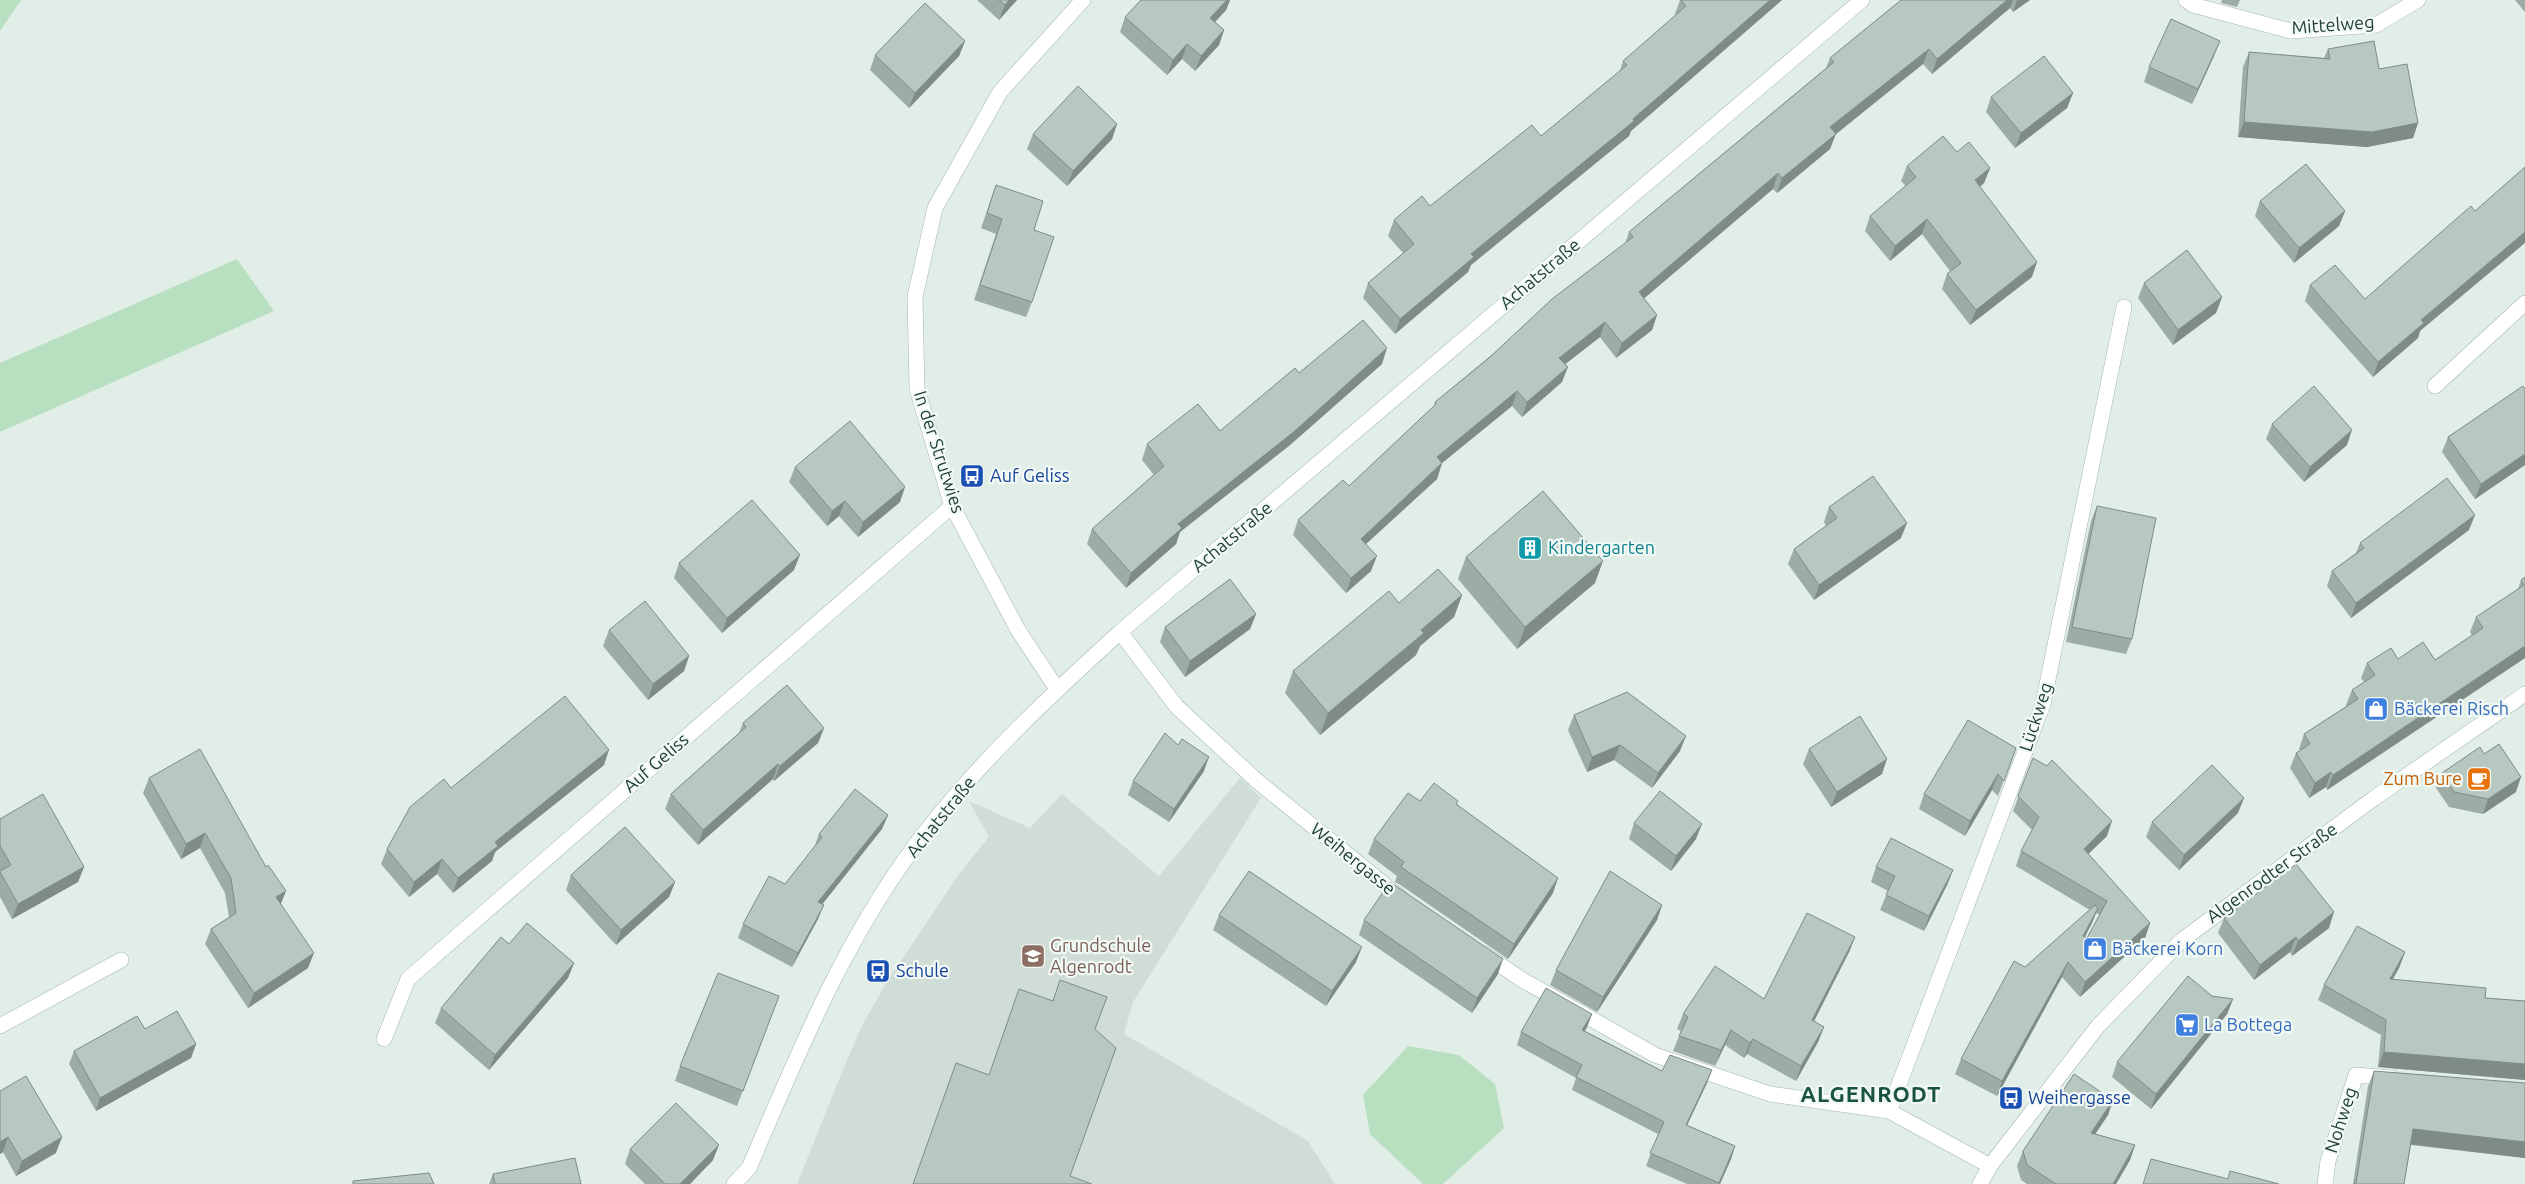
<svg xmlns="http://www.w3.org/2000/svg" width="2525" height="1184" font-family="Ubuntu,sans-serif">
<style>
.built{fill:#cfddd6}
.green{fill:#b8e0c0}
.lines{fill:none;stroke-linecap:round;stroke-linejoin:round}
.street-casing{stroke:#a3b6ae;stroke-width:16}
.street{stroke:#fff;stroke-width:15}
.wall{fill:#9daca5;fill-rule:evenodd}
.shaded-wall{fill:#7f8c86}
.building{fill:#b6c8c0;stroke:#7f8c86}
.labels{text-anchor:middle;stroke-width:4.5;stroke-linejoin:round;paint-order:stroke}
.street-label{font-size:18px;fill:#204035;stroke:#f2f9f5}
.transit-label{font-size:18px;fill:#164399;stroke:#f2f9f5;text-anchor:start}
.culture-label{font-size:18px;fill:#0d838f;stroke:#f2f9f5;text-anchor:start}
.shop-label{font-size:18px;fill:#366cbe;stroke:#f2f9f5;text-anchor:start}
.food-label{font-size:18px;fill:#c56008;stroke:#f2f9f5;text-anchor:end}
.education-label{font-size:18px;fill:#785e54;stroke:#f2f9f5;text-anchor:start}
.district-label{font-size:22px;font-weight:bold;letter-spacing:1px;fill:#1a5441;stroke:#f2f9f5}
</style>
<rect width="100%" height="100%" fill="#e1ede7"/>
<!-- built -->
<path class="built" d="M1240,778L1261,798L1133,1002L1124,1034L1308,1141L1335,1184H797L842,1072L861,1028L885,985L959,874L989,837L969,801L1030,828L1062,794L1159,876Z"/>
<!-- green -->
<path class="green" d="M0,0H21L0,31Z
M237,259L274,311L0,432V363Z
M1408,1046L1459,1055L1495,1084L1504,1128L1443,1184H1423L1370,1134L1363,1095Z"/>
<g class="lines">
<defs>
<path id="street" d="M2186,0L2193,5L2291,31L2376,25L2418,0
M2435,386L2525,303
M1120,632L1177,707L1256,780L1402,899
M1057,689L1018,630L952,506L917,389L915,297L935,208L1000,92L1083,0
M1484,954L1521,979L1655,1055L1770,1094L1889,1111L1990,1166
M0,1026L121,960
M384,1039L408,979L952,506
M1889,1111L2043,704L2124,307
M734,1184L749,1168C799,1051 848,930 927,830C984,757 1052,694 1120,632L1862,0
M1980,1184L1990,1166L2098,1026L2182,940L2373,799L2525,694
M2325,1184L2328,1161L2356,1075L2391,1078"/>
</defs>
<!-- street casing -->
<use href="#street" class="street-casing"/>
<!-- street -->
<use href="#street" class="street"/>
</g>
<!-- wall -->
<path class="wall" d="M977,0H1017L999,20Z
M1141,0H1230L1226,10L1215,22L1224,30L1219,45L1195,71L1182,59L1167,75L1120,32L1125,17Z
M1680,0H1782L1631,131L1629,136L1471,265L1468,272L1395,334L1363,298L1368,283L1403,253L1388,236L1394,220L1430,206L1541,136L1620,71L1623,61L1676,16L1675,14Z
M1901,0H2030L2013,12L2010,8L1932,74L1923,64L1835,134L1830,149L1777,193L1773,189L1644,298L1657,315L1652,330L1616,358L1600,337L1565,364L1562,382L1522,417L1512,406L1442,463L1437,479L1366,544L1371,571L1346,593L1293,535L1298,520L1349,486L1434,406L1435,402L1625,244L1629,232L1826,68L1830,58Z
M2222,0H2240L2237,7L2221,3Z
M2515,0H2525V12Z
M965,41L959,56L909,108L870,70L875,55Z
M2328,49L2379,69L2418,123L2413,138L2367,147L2238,137L2243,67L2249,52L2324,58Z
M2214,56L2192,104L2144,82L2149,67Z
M2073,93L2067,108L2015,148L1986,112L1991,97Z
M1117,124L1112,139L1067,186L1027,149L1033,134Z
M1957,152L1990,168L1984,183L1980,187L2032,277L1970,325L1942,289L1947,274L1950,271L1922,234L1890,261L1865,231L1870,216L1906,186L1901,181L1907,166Z
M996,185L1032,302L1026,317L974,300L996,234L981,228Z
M2260,201L2345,211L2339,226L2294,263L2255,216Z
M2144,283L2222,297L2216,313L2173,345L2138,298Z
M2310,285L2365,299L2420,331L2418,338L2373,377L2305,301Z
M1382,364L1290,445L1180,532L1176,544L1126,588L1087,544L1092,529L1154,475L1142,460L1147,444L1220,431L1299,373Z
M2525,389V465L2475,499L2442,452L2448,437Z
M2272,424L2347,445L2304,482L2266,439Z
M795,467L900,502L858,537L839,516L827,526L789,482Z
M2097,506L2132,639L2126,654L2066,642L2091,521Z
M1829,507L1901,538L1814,600L1788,564L1794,549L1826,526L1824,522Z
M2469,530L2351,618L2327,586L2332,571L2356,553L2360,543Z
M1466,557L1595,583L1517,649L1458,579Z
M679,563L794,570L722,633L674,578Z
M2525,577V658L2327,790L2326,787L2309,798L2290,768L2296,753L2300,750L2299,749L2304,734L2347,706L2346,705L2352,690L2364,682L2361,678L2367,663L2398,659L2435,660L2472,635L2470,632L2476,617L2518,589L2521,580Z
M1462,595L1454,617L1420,646L1416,655L1320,735L1285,693L1293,671L1399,603Z
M1256,614L1250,629L1185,677L1160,642L1165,627Z
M609,630L689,656L684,671L648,700L603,646Z
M1574,715L1680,751L1652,788L1614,760L1587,772L1568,730Z
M743,723L824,728L818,743L774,781L773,779L698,845L665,809L671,794L739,733Z
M2016,748L1998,796L1992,790L1965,836L1919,809L1924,794Z
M1809,749L1882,774L1831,807L1803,764Z
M2484,754L2516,792L2483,814L2449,807L2436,788L2442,773Z
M2033,758L2107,836L2088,854L2150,923L2145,938L2080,997L2062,977L1997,1096L1955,1074L1961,1059L2025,967L2090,910L2016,866L2021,851L2032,830L2013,811ZM2096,913L2100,915L2087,938L2085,937L2092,923Z
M604,765L495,852L492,861L453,893L437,874L409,897L381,864L387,849L451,788Z
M1204,771L1169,822L1128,795L1133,781Z
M149,778L281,904L308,968L248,1008L205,944L211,929L229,917L225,893L200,848L181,859L143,793Z
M1420,801L1457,804L1553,893L1508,959L1399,884L1395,882L1397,876L1368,854L1374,839Z
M2238,813L2179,870L2146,837L2152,822Z
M888,815L882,829L822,904L818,919L792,967L738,938L743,924L785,884L814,848L819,834Z
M0,819L84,867L78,882L12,919L0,897Z
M1634,823L1696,839L1671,871L1629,839Z
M1876,867L1953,870L1947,885L1924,931L1880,910L1888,891L1871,882Z
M571,875L675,882L669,897L616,945L566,890Z
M1662,905L1657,920L1597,1012L1550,985L1556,970Z
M1219,915L1356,962L1326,1006L1213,930Z
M2224,918L2329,928L2292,956L2290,952L2254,980L2218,933Z
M1364,920L1498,974L1472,1013L1359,935Z
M1855,937L1849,952L1814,1021L1824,1027L1818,1042L1796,1081L1747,1054L1744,1058L1725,1045L1715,1066L1673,1051L1681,1031L1677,1029L1683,1014L1764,999Z
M509,944L574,963L568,978L489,1070L435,1023L441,1008Z
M2405,952L2399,968L2393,979L2485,998L2525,1001V1080L2378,1067L2381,1035L2318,1000L2324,985Z
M779,996L737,1106L675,1081L680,1066Z
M2212,996L2233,999L2227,1014L2151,1109L2112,1077L2117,1062Z
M1592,1014L1587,1027L1585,1031L1662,1071L1712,1070L1707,1083L1687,1125L1735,1146L1731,1159L1720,1184H1687L1646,1166L1658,1134L1572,1090L1576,1078L1517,1045L1521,1032Z
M145,1029L196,1044L191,1058L96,1111L69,1064L74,1051Z
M2374,1071L2525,1083V1158L2411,1145L2404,1184H2353L2368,1086Z
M0,1091L56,1153L16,1176L3,1152L0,1154Z
M2113,1100L2108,1115L2095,1134L2135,1145L2130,1160L2116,1184H2027L2021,1180L2017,1166L2023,1151Z
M630,1149L713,1160L690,1184H645L625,1164Z
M493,1174L581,1184H489Z"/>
<!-- shaded-wall -->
<path class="shaded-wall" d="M1009,0H1017L999,20L1005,5Z
M1227,0H1230L1226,10L1205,33L1210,18Z
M1770,0H1782L1631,131L1629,136L1471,265L1468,272L1395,334L1400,319L1471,254L1633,119Z
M2007,0H2013L2010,8L1932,74L1937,59Z
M2017,0H2030L2013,12Z
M1224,30L1219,45L1195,71L1201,56Z
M965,41L959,56L909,108L915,93Z
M2220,41L2214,56L2192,104L2198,89Z
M1187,44L1182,59L1167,75L1173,60Z
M1929,49L1923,64L1825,143L1830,127Z
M2073,93L2067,108L2015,148L2021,133Z
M2244,122L2418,123L2413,138L2367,147L2238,137Z
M1117,124L1112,139L1067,186L1073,171Z
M1836,134L1830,149L1777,193L1782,178Z
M1990,168L1984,183L1969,195L1975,180Z
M1778,173L1773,189L1634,307L1639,292Z
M2345,211L2339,226L2294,263L2299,248Z
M1927,219L1922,234L1890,261L1895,246Z
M2525,232V243L2420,331L2418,338L2373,377L2378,362L2421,320Z
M2037,262L2032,277L1970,325L1976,310Z
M2222,297L2216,313L2173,345L2178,330Z
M1657,315L1652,330L1616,358L1622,343Z
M1605,322L1600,337L1554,373L1559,358Z
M1387,348L1382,364L1290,445L1180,532L1176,544L1126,588L1131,573L1178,524Z
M1568,367L1562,382L1522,417L1527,402Z
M1517,391L1512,406L1431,472L1437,457Z
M2352,430L2347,445L2304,482L2310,467Z
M2525,454V465L2475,499L2481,484Z
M1442,463L1437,479L1355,554L1361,539Z
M905,487L900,502L858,537L863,522Z
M845,501L839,516L827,526L832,511Z
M2475,515L2469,530L2351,618L2356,603Z
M1907,523L1901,538L1814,600L1819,585Z
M800,555L794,570L722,633L727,618Z
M1377,556L1371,571L1346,593L1351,578Z
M1603,561L1595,583L1517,649L1525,627Z
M1462,595L1454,617L1420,646L1416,655L1320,735L1328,713L1421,630Z
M1256,614L1250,629L1185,677L1190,661Z
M2525,646V658L2327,790L2333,775Z
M689,656L684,671L648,700L653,684Z
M824,728L818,743L774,781L780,766Z
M1686,736L1680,751L1652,788L1658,773Z
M1620,745L1614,760L1587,772L1592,757Z
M609,750L604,765L495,852L492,861L453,893L458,878L495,842Z
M1209,757L1204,771L1169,822L1174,809Z
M1887,759L1882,774L1831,807L1837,792Z
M778,764L773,779L698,845L703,830Z
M2331,772L2326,787L2309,798L2315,783Z
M1998,774L1992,790L1965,836L1970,821Z
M2521,777L2516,792L2483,814L2488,799Z
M2244,798L2238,813L2179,870L2184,855Z
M888,815L882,829L813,916L818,902Z
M2112,821L2107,836L2078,864L2084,849Z
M1702,824L1696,839L1671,871L1676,856Z
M205,833L200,848L181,859L186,844Z
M442,859L437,874L409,897L414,882Z
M84,867L78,882L12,919L18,904Z
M1953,870L1947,885L1924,931L1929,916Z
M1558,878L1553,893L1508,959L1514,944Z
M675,882L669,897L616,945L621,930Z
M286,891L280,906L276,897Z
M824,905L818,919L792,967L798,953Z
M1662,905L1657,920L1597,1012L1603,997Z
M2098,908L2092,923L2077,951L2083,936Z
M2334,912L2329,928L2292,956L2298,941Z
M2150,923L2145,938L2080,997L2085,982Z
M1855,937L1849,952L1807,1035L1812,1020Z
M2296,937L2290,952L2254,980L2260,965Z
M1362,947L1356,962L1326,1006L1332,991Z
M2405,952L2399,968L2384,994L2390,979Z
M314,953L308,968L248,1008L254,993Z
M1503,959L1498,974L1472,1013L1477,998Z
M2068,962L2062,977L1997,1096L2002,1081Z
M574,963L568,978L489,1070L495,1055Z
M2233,999L2227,1014L2151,1109L2156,1094Z
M1592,1014L1587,1027L1577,1043L1582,1030Z
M1824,1027L1818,1042L1796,1081L1801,1066Z
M1731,1030L1725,1045L1715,1066L1721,1050Z
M1753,1039L1747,1054L1744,1058L1750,1043Z
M196,1044L191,1058L96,1111L100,1098Z
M2384,1052L2525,1064V1080L2378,1067Z
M1712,1070L1707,1083L1681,1138L1686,1125Z
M2113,1100L2108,1115L2086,1148L2091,1133Z
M2413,1129L2525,1142V1158L2408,1144Z
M8,1137L3,1152L0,1154V1142Z
M62,1137L56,1153L16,1176L22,1161Z
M719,1145L713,1160L690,1184H680Z
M2135,1145L2130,1160L2116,1184H2113Z
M1735,1146L1731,1159L1720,1184H1719Z"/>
<!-- building -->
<path class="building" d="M999,0H1009L1005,5Z
M1141,0H1227L1210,18L1224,30L1201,56L1187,44L1173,60L1125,17Z
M1681,0H1770L1633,119L1634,121L1471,254L1474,257L1400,319L1368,283L1414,244L1394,220L1422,196L1430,206L1532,125L1541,136L1627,65L1623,61L1686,6Z
M1901,0H2007L1937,59L1929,49L1830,127L1836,134L1782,178L1778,173L1639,292L1657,315L1622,343L1605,322L1559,358L1568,367L1527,402L1517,391L1437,457L1442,463L1361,539L1377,556L1351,578L1298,520L1343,480L1349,486L1436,404L1435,402L1489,358L1552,299L1633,237L1629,232L1834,62L1830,58Z
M925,3L965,41L915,93L875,55Z
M2171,19L2220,41L2198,89L2149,67Z
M2374,41L2379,69L2407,64L2418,123L2372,132L2244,122L2249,52L2330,59L2328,49Z
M2044,56L2073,93L2021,133L1991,97Z
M1078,86L1117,124L1073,171L1033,134Z
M1943,136L1957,152L1969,142L1990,168L1975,180L2037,262L1976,310L1947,274L1961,263L1927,219L1895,246L1870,216L1916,177L1907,166Z
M2306,164L2345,211L2299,248L2260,201Z
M2525,167V232L2421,320L2424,323L2378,362L2310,285L2335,265L2365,299L2471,206L2475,211Z
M996,185L1043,201L1034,230L1054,237L1032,302L980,285L1002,219L987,213Z
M2187,250L2222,297L2178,330L2144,283Z
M1363,320L1387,348L1296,430L1178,524L1182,528L1131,573L1092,529L1164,466L1147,444L1198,404L1220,431L1295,368L1299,373Z
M2314,386L2352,430L2310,467L2272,424Z
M2523,386L2525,389V454L2481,484L2448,437Z
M850,421L905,487L863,522L845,501L832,511L795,467Z
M1873,476L1907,523L1819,585L1794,549L1837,518L1829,507Z
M2447,478L2475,515L2356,603L2332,571L2364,548L2360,543Z
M1543,491L1603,561L1525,627L1466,557Z
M752,500L800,555L727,618L679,563Z
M2097,506L2156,518L2132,639L2072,627Z
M1438,569L1462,595L1421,630L1424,633L1328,713L1293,671L1389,591L1399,603Z
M2525,577V646L2333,775L2331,772L2315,783L2296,753L2310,744L2304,734L2358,699L2352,690L2375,675L2367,663L2391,648L2398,659L2423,642L2435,660L2483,628L2476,617L2524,585L2521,580Z
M1230,579L1256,614L1190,661L1165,627Z
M645,601L689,656L653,684L609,630Z
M787,685L824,728L780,766L778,764L703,830L671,794L746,727L743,723Z
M1627,692L1686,736L1658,773L1620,745L1592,757L1574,715Z
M565,696L609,750L495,842L498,846L458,878L442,859L414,882L387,849L410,807L444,779L451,788Z
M1860,716L1887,759L1837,792L1809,749Z
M1968,720L2016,748L2004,781L1998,774L1970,821L1924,794Z
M1165,733L1178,745L1182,739L1209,757L1174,809L1133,781Z
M2499,744L2521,777L2488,799L2454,792L2442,773L2480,747L2484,754Z
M200,749L266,867L268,865L286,891L276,897L314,953L254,993L211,929L236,913L231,878L205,833L186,844L149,778Z
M2033,758L2047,766L2052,760L2112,821L2084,849L2150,923L2085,982L2068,962L2002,1081L1961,1059L2014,961L2025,967L2095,905L2098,908L2083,936L2087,938L2107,901L2021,851L2039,817L2018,796Z
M2212,765L2244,798L2184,855L2152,822Z
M1434,783L1458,801L1456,804L1558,878L1514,944L1404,869L1401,867L1404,862L1374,839L1408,793L1420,801Z
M855,789L888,815L818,902L824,905L798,953L743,924L769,876L785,884L822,837L819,834Z
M1660,791L1702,824L1676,856L1634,823Z
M43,794L84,867L18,904L0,872V871L11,865L0,846V819Z
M625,827L675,882L621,930L571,875Z
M1891,838L1953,870L1929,916L1886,895L1895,876L1876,867Z
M2296,864L2334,912L2298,941L2296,937L2260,965L2224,918Z
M1249,871L1362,947L1332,991L1219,915Z
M1610,871L1662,905L1603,997L1556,970Z
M1390,882L1503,959L1477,998L1364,920Z
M1807,913L1855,937L1812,1020L1824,1027L1801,1066L1753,1039L1750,1043L1731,1030L1721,1050L1679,1036L1688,1017L1683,1014L1715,966L1764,999Z
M527,923L574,963L495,1055L441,1008L501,937L509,944Z
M2357,926L2405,952L2390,979L2486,988L2485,998L2525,1001V1064L2384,1052L2386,1020L2324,985Z
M718,973L779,996L743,1091L680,1066Z
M2188,976L2212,996L2233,999L2156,1094L2117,1062Z
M1060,980L1107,997L1095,1029L1116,1048L1070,1176L1092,1184H913L956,1063L989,1075L1019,989L1053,1001Z
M1546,988L1592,1014L1582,1030L1662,1071L1670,1055L1712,1070L1686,1125L1735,1146L1719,1183L1650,1153L1664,1122L1576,1077L1582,1065L1521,1032Z
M177,1011L196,1044L100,1098L74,1051L137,1016L145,1029Z
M2374,1071L2525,1083V1142L2413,1129L2404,1184H2354V1183H2356Z
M2074,1074L2113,1100L2091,1133L2135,1145L2113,1184H2056L2027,1165L2023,1151Z
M26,1076L62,1137L22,1161L8,1137L0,1142V1091Z
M676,1103L719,1145L680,1184H665L630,1149Z
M575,1158L581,1184H495L493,1174Z
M2151,1159L2228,1179L2230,1171L2279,1184H2143Z
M429,1173L434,1184H353V1181Z"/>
<!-- icons -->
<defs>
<symbol id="bus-square" viewBox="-11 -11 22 22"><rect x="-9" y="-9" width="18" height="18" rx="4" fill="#1a4fb4" stroke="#f2f9f5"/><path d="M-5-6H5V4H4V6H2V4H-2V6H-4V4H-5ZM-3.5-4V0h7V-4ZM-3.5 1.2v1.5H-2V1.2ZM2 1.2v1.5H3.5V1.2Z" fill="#fff"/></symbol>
<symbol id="building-square" viewBox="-11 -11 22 22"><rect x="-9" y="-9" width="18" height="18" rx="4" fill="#0f9aa8" stroke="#f2f9f5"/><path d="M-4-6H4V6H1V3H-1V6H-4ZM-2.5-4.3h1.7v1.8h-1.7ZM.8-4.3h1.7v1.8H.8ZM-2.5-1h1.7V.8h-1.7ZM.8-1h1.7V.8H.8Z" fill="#fff"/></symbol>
<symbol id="shop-square" viewBox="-11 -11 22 22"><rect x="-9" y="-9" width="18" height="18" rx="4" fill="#3f7fe0" stroke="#f2f9f5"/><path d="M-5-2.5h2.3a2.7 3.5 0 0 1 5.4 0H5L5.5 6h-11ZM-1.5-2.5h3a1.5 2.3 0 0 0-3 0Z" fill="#fff"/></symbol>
<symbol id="cafe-square" viewBox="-11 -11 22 22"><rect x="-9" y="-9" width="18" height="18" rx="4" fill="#e8710a" stroke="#f2f9f5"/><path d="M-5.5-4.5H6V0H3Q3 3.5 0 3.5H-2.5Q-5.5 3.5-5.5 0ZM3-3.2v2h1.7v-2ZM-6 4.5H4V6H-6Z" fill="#fff"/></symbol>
<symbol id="school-square" viewBox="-11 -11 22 22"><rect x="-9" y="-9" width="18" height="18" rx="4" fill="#8d6e63" stroke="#f2f9f5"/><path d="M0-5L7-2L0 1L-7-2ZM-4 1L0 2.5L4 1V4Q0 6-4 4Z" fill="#fff"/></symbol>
<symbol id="supermarket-square" viewBox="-11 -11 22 22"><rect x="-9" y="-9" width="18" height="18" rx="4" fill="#3f7fe0" stroke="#f2f9f5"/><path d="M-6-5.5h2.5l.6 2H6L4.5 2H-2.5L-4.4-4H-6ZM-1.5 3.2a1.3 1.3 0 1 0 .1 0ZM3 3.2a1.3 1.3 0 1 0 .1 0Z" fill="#fff"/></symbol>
</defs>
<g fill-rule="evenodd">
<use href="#bus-square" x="958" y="462" width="28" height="28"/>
<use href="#building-square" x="1516" y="534" width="28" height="28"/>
<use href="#shop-square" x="2362" y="695" width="28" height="28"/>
<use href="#cafe-square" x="2465" y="765" width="28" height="28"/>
<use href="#shop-square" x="2081" y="935" width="28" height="28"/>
<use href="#school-square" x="1019" y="942" width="28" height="28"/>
<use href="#bus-square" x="864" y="957" width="28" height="28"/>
<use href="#supermarket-square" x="2173" y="1011" width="28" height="28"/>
<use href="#bus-square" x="1997" y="1084" width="28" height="28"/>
</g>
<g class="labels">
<!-- street labels -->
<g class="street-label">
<text transform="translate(2333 25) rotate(-4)" y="6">Mittelweg</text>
<text transform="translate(1540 274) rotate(-40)" y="6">Achatstraße</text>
<text transform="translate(939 452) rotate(72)" y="6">In der Strutwies</text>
<text transform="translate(1232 537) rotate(-40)" y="6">Achatstraße</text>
<text transform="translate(2036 717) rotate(-72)" y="6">Lückweg</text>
<text transform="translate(656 763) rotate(-41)" y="6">Auf Geliss</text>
<text transform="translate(941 817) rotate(-51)" y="6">Achatstraße</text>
<text transform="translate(1353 859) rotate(39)" y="6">Weihergasse</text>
<text transform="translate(2272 873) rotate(-36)" y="6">Algenrodter Straße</text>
<text transform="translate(2341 1120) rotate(-72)" y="6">Nohweg</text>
</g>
<!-- transit labels -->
<g class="transit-label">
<text x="990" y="482">Auf Geliss</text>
<text x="896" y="977">Schule</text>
<text x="2028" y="1104">Weihergasse</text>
</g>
<!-- culture labels -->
<g class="culture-label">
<text x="1548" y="554">Kindergarten</text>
</g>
<!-- shop labels -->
<g class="shop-label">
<text x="2394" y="715">Bäckerei Risch</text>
<text x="2112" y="955">Bäckerei Korn</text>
<text x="2204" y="1031">La Bottega</text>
</g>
<!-- food labels -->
<g class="food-label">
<text x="2462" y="785">Zum Bure</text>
</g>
<!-- education labels -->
<g class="education-label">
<text x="1050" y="952">Grundschule<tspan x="1050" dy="21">Algenrodt</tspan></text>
</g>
<!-- district labels -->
<g class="district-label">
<text x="1871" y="1102">ALGENRODT</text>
</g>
</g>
</svg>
